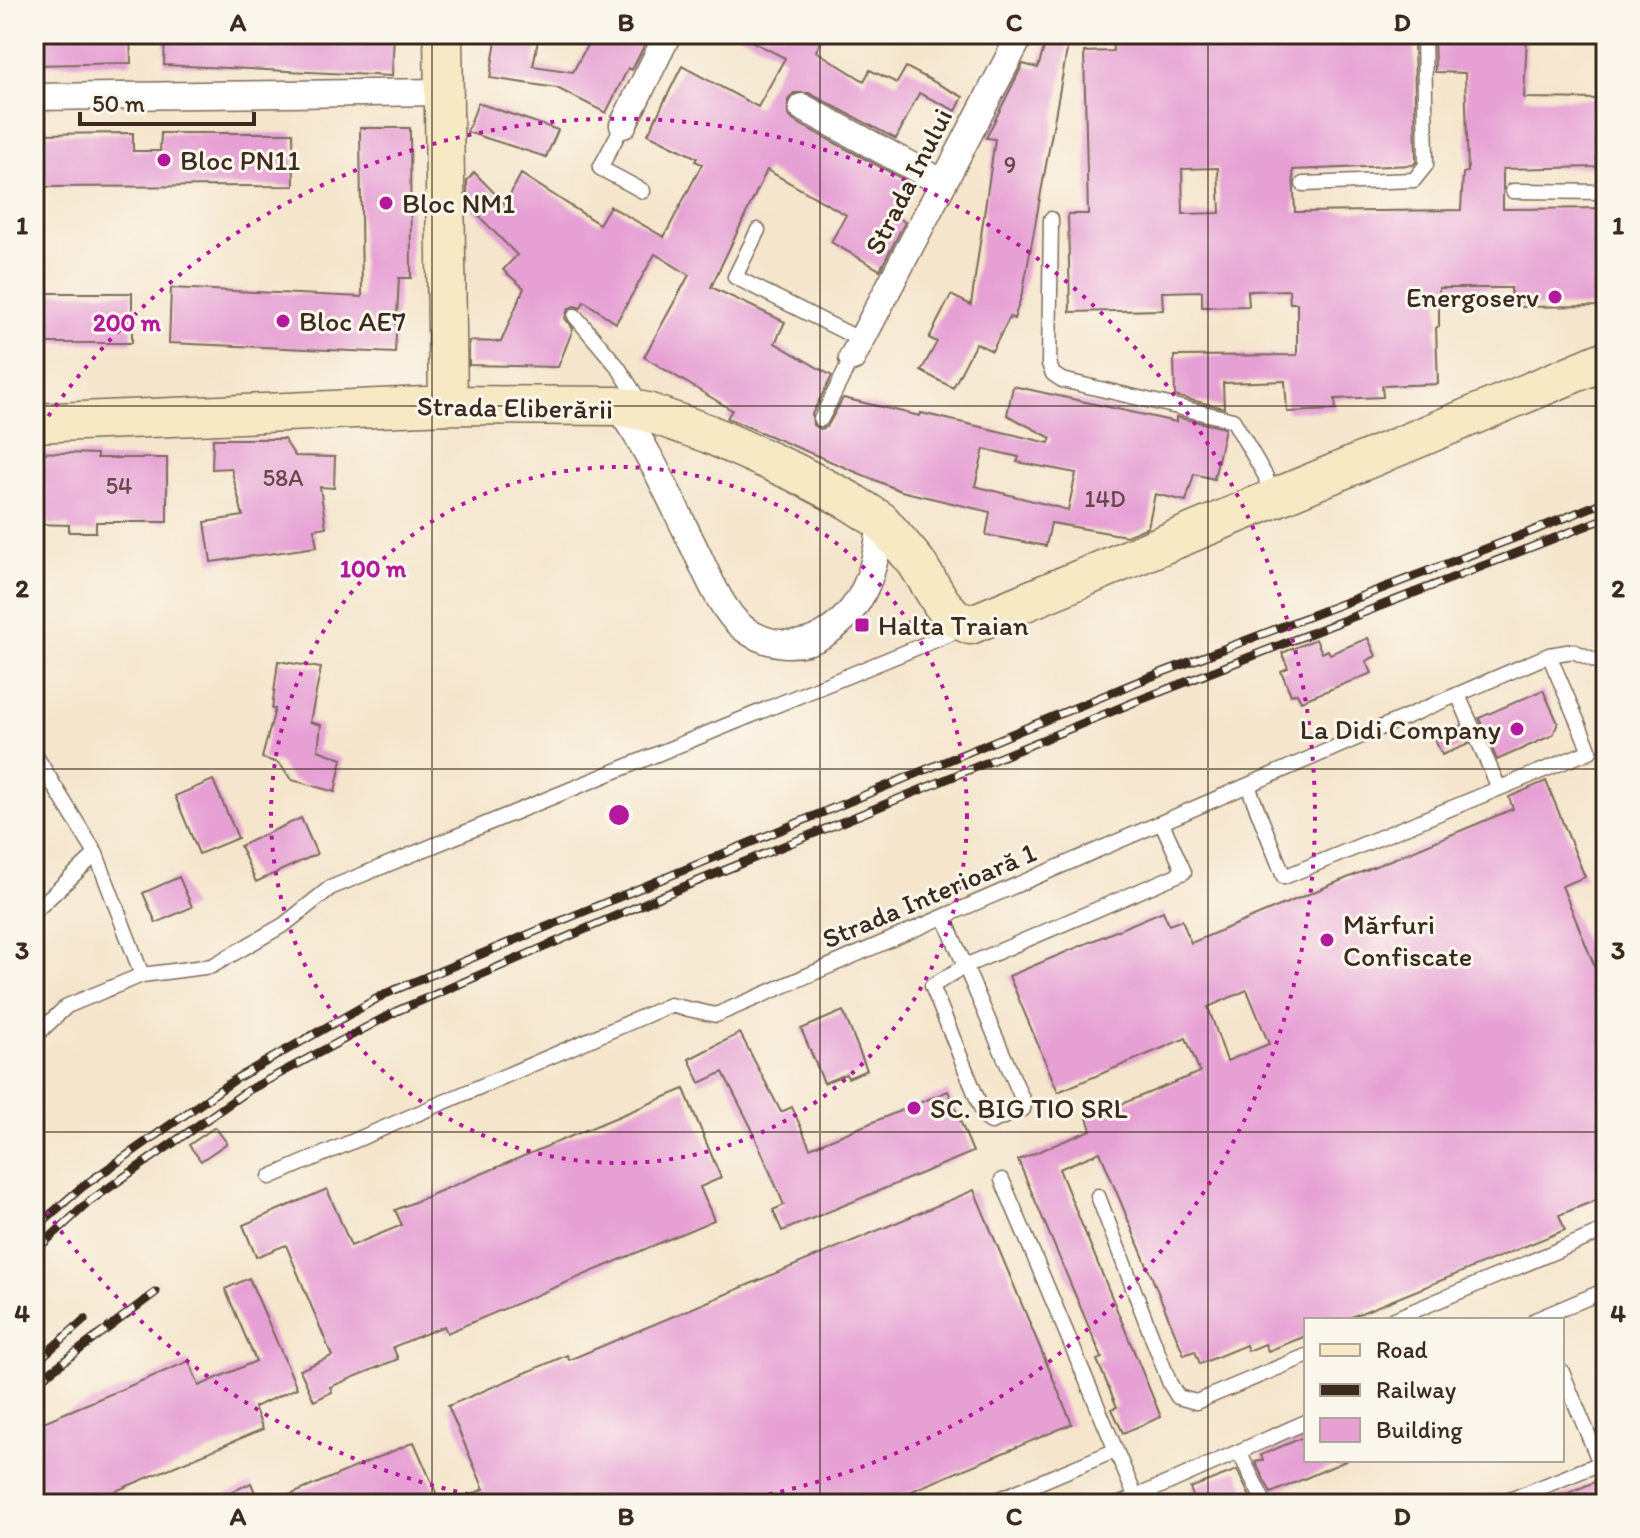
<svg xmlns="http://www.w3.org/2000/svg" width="1640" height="1538" font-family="Itim,sans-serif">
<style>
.building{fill:#e6a0d4;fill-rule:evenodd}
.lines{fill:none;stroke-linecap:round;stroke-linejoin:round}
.lane-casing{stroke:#7c6b5b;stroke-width:17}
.street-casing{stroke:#7c6b5b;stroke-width:29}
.secondary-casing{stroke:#7c6b5b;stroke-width:41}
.lane{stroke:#fff;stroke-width:14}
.street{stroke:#fff;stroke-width:26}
.secondary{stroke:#f6e9c3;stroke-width:38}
.rail-casing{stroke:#3b2a1e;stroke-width:9}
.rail{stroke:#fbf7ec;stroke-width:6;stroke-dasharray:18;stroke-linecap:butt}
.grid{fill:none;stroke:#3b2a1e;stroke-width:2;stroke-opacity:0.55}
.ring{fill:none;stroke:#b5179e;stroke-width:4;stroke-dasharray:4 8}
.poi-dot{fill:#b5179e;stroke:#fbf7ec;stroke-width:3}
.labels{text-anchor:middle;stroke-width:6;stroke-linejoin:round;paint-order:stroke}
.number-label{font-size:24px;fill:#66484c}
.poi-label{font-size:28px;fill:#3b2a1e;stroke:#fbf7ec;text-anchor:start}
.street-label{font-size:28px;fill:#3b2a1e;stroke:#fbf7ec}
.centre{fill:#b5179e;stroke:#fbf7ec;stroke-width:4}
.ring-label{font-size:24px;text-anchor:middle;font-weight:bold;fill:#b5179e;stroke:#fbf7ec;stroke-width:6;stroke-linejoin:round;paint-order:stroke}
.neatline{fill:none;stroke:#3b2a1e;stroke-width:3}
.grid-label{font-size:26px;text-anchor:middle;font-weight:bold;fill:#3b2a1e}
</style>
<rect width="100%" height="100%" fill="#fbf7ec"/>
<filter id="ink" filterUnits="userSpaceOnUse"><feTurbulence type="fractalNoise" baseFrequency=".0125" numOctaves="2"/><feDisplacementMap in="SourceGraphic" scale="16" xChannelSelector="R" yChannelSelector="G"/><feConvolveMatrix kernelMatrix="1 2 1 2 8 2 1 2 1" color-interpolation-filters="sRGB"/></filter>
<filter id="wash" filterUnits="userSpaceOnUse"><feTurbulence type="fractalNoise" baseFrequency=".006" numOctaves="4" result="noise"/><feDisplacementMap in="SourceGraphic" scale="32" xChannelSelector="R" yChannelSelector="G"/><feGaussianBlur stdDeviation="1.8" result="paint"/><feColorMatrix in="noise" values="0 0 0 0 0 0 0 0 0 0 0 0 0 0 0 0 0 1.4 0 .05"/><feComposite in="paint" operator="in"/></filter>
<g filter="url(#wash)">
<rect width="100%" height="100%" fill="#f5e5cc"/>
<g id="blocks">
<!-- building -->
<path class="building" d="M34,34H130L131,63L34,65Z
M165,34H394L392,76L164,65Z
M497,34L538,40L533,66L573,72L593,34H650L632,70L628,68L606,113L557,88L490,78Z
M737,34H825L816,51L864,81L870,70L897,83L906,67L963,97L956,111L919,93L896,139L809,93H794L788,100V115L794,121L910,183L892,214L905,222L880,270L831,242L846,215L767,170L711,287L785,322L775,343L832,376L812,414L813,425L821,429L827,427L843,398L920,416L921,413L1049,443L1051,438L1007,415L1013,386L1176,422V417L1225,428L1214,479L1194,474L1186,501L1155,494L1148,527L1126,536L1051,523L1046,546L986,535L990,512L901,491L727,418L732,410L644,357L689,275L655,254L616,323L584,301L581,308L574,306L568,309L565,318L573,329L558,367L469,365V341L501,342L524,288L503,270L517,255L467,204V181L474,172L505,204L521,174L599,224L610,206L664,237L702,164L695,161L697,158L648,134L682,66L758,107L785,58ZM984,449L1019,457L1017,462L1076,473L1068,510L975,486Z
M1048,34H1070L1023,291L1014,319L1010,317L992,351L976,343L953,388L921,371L937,342L929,338L951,295L971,305L995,139L986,138L1023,64L1038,68Z
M1112,34H1414L1416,162L1413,165L1293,170L1295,212L1461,210L1463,173L1468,172L1465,73L1435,72L1434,34H1527L1524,98L1604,99L1603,127H1596L1597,167L1503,169V209L1606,208V290H1599V306L1511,307V288H1439V326L1436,328L1438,384L1382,386L1383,397L1335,399L1336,410L1287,412L1285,381L1223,383L1224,408L1175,396L1174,356L1297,355V303H1290L1289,290L1248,291L1249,306L1202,307V291L1162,292L1163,310L1070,312L1068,214H1088L1084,52L1113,51ZM1218,168L1220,213L1183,214L1182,169Z
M478,103L558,130L546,157L467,132Z
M360,128H410L411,278H399L395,353L169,343L171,288L362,297Z
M133,133V151H160L161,133H293L294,186L34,187V134Z
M34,293H132V343H34Z
M213,439H284L295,456L335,457L334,488L320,487L326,527L314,529L317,547L211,562L205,522L243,516L231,468L212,469Z
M34,452L97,454V458H167V522H96V532H69V525L34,524Z
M1368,638L1376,656L1366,661L1372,673L1301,701L1297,693L1291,695L1281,671L1288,668L1282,653L1316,639L1322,653L1328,650L1330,654Z
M278,661L321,668L310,722L321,725L318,750L342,759L335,792L292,780L279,763L262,758L275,709H272Z
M1543,690L1558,723L1553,735L1497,760L1479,718Z
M1461,726L1469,744L1442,755L1434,738Z
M213,780L238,838L199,854L175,796Z
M1546,781L1585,877L1562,886L1606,994V1196L1559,1215L1565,1230L1344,1320H1306V1336L1268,1351L1265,1344L1248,1351L1246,1345L1200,1364L1195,1351L1184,1355L1100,1152L1059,1169L1161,1417L1123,1433L1112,1409L1117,1407L1097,1360L1102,1358L1018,1160L1091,1130L1087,1118L1200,1072L1186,1038L1058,1092L1009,976L1163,911L1169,925L1182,920L1191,943L1513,809L1509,797ZM1247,990L1269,1044L1227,1061L1208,1007Z
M301,818L317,854L256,882L240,846Z
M179,877L192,907L156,923L143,893Z
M843,1011L867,1070L848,1078L846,1074L824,1083L801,1029Z
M740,1033L781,1112L792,1107L810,1148L948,1091L973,1152L782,1231L773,1210L784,1205L751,1127L723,1072L700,1083L689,1059Z
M684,1089L721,1178L700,1187L714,1220L447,1333L444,1326L393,1347L398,1359L330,1387L332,1392L314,1401L300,1370L332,1356L286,1245L256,1257L243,1225L327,1189L351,1246L402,1225L395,1210Z
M215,1127L227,1143L201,1161L189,1145Z
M974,1190L1072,1424L881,1504H449L484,1489L448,1406L567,1355L569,1360Z
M249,1278L297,1388L254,1407L263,1429L85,1504H34V1426L189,1361L199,1386L256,1361L225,1289Z
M1306,1436V1460H1348L1271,1493L1255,1462L1263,1460L1261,1455Z
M414,1442L441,1504H269Z
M1237,1470L1252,1501L1245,1504H1196L1190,1488Z
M1606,1477V1504H1543Z
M251,1483L260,1504H204Z"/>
</g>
</g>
<g filter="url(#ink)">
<use href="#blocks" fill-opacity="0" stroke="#7c6b5b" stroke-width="2"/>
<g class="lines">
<defs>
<path id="lane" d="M623,125L600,168L643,191
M1303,184L1414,180L1426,165L1424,34
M1513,191L1606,192
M1051,219L1049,364L1053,374L1062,380L1233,420L1266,477L1268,496
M758,230L735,277L861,340
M575,316L618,367L642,405
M821,419L852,358
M1458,695L1499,788
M34,753L96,854L142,975L67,1006L34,1037
M1248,786L1284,877L1590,751L1549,655
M34,912L96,854
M944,917L1024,1103L1023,1109L991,1122L985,1118L932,986L965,966L1184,872L1162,823
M142,975L212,966L285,924L330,888L962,629
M270,1177L670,1005L716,1015L1549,655L1573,651L1606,665
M1002,1180L1136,1498
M1098,1196L1170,1384L1178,1397L1196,1402L1306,1356
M1392,1320L1606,1230
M1535,1320L1606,1290
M1562,1372L1600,1463
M1239,1452L1265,1504
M988,1504L1114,1451
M1120,1504L1306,1422
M1500,1504L1606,1461"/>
<path id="street" d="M34,97L444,92
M802,107L943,183
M623,125L668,34
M852,358L1021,34
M617,406C649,449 669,496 693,545C705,569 721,611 743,628C765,645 798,650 823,635C865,610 876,567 881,521"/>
<path id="secondary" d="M443,34L448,405
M34,423L448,405L617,406L647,412L709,434L794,472L848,500L881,521L916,562L942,604L955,618L970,625L1606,360"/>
</defs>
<!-- lane casing -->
<use href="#lane" class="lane-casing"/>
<!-- street casing -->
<use href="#street" class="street-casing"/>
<!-- secondary casing -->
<use href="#secondary" class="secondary-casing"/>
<!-- lane -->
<use href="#lane" class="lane"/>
<!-- street -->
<use href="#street" class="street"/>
<!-- secondary -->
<use href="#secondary" class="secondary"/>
<defs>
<path id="rail" d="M34,1229L82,1187L237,1078L385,994L1137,682L1530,532L1606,501
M34,1252L90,1201L247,1091L397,1011L664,895L1137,701L1606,518
M34,1364L85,1319
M34,1384L156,1292"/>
</defs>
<!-- rail casing -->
<use href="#rail" class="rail-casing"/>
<!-- rail -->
<use href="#rail" class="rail"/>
</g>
</g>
<!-- grid -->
<path class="grid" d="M432,34V1504M820,34V1504M1208,34V1504M34,406H1606M34,769H1606M34,1132H1606"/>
<!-- distance rings -->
<g class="ring">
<circle cx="619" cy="815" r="348"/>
<path d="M516 1503A696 696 0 0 1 35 1194M35 436A696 696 0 1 1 722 1503"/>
</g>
<!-- markers -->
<g class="poi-dot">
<circle cx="164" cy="160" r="8"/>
<circle cx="386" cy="203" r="8"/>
<circle cx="1555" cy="297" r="8"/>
<circle cx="283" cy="321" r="8"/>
<rect x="854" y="617" width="16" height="16" rx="4"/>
<circle cx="1517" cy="729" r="8"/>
<circle cx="1327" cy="940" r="8"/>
<circle cx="914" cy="1108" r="8"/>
</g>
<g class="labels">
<!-- number labels -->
<g class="number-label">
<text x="1010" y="173">9</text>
<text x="283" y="486">58A</text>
<text x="119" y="494">54</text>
<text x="1105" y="507">14D</text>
</g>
<!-- poi labels -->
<g class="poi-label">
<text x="180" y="170">Bloc PN11</text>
<text x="402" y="213">Bloc NM1</text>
<text x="1539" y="307" text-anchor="end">Energoserv</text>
<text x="299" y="331">Bloc AE7</text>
<text x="878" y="635">Halta Traian</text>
<text x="1501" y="739" text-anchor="end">La Didi Company</text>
<text x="1343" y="934">Mărfuri<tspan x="1343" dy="32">Confiscate</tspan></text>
<text x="930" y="1118">SC. BIG TIO SRL</text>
</g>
<!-- street labels -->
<g class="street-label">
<text transform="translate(908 181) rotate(-63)" y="10">Strada Inului</text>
<text transform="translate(515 407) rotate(1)" y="10">Strada Eliberării</text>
<text transform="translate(929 895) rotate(-23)" y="10">Strada Interioară 1</text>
</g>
</g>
<circle cx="619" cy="815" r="12" class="centre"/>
<g class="ring-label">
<text x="127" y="331">200 m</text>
<text x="373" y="577">100 m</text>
</g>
<!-- margin -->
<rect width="1640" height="1538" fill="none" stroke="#fbf7ec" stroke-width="88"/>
<!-- legend -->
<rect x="1304" y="1318" width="260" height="144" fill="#fbf7ec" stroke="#aea59a" stroke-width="2"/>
<rect x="1320" y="1344" width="40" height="12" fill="#f6e9c3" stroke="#aea59a" stroke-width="2"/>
<text x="1376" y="1358" font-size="24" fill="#3b2a1e">Road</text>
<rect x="1320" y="1384" width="40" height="12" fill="#3b2a1e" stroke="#aea59a" stroke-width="2"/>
<text x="1376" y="1398" font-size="24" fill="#3b2a1e">Railway</text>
<rect x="1320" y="1418" width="40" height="24" fill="#e6a0d4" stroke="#aea59a" stroke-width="2"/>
<text x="1376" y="1438" font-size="24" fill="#3b2a1e">Building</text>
<!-- scale -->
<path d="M80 112v12h174v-12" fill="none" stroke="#3b2a1e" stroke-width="4"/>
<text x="92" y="112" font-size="24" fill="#3b2a1e" stroke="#fbf7ec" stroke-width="6" paint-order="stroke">50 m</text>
<rect x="44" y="44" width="1552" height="1450" class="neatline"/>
<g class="grid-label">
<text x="238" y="31">A</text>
<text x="626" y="31">B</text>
<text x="1014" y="31">C</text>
<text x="1402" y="31">D</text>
<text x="22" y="234">1</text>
<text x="1618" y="234">1</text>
<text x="22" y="597">2</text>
<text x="1618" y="597">2</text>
<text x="22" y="959">3</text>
<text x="1618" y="959">3</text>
<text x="22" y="1322">4</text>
<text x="1618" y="1322">4</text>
<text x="238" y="1525">A</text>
<text x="626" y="1525">B</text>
<text x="1014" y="1525">C</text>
<text x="1402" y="1525">D</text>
</g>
</svg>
